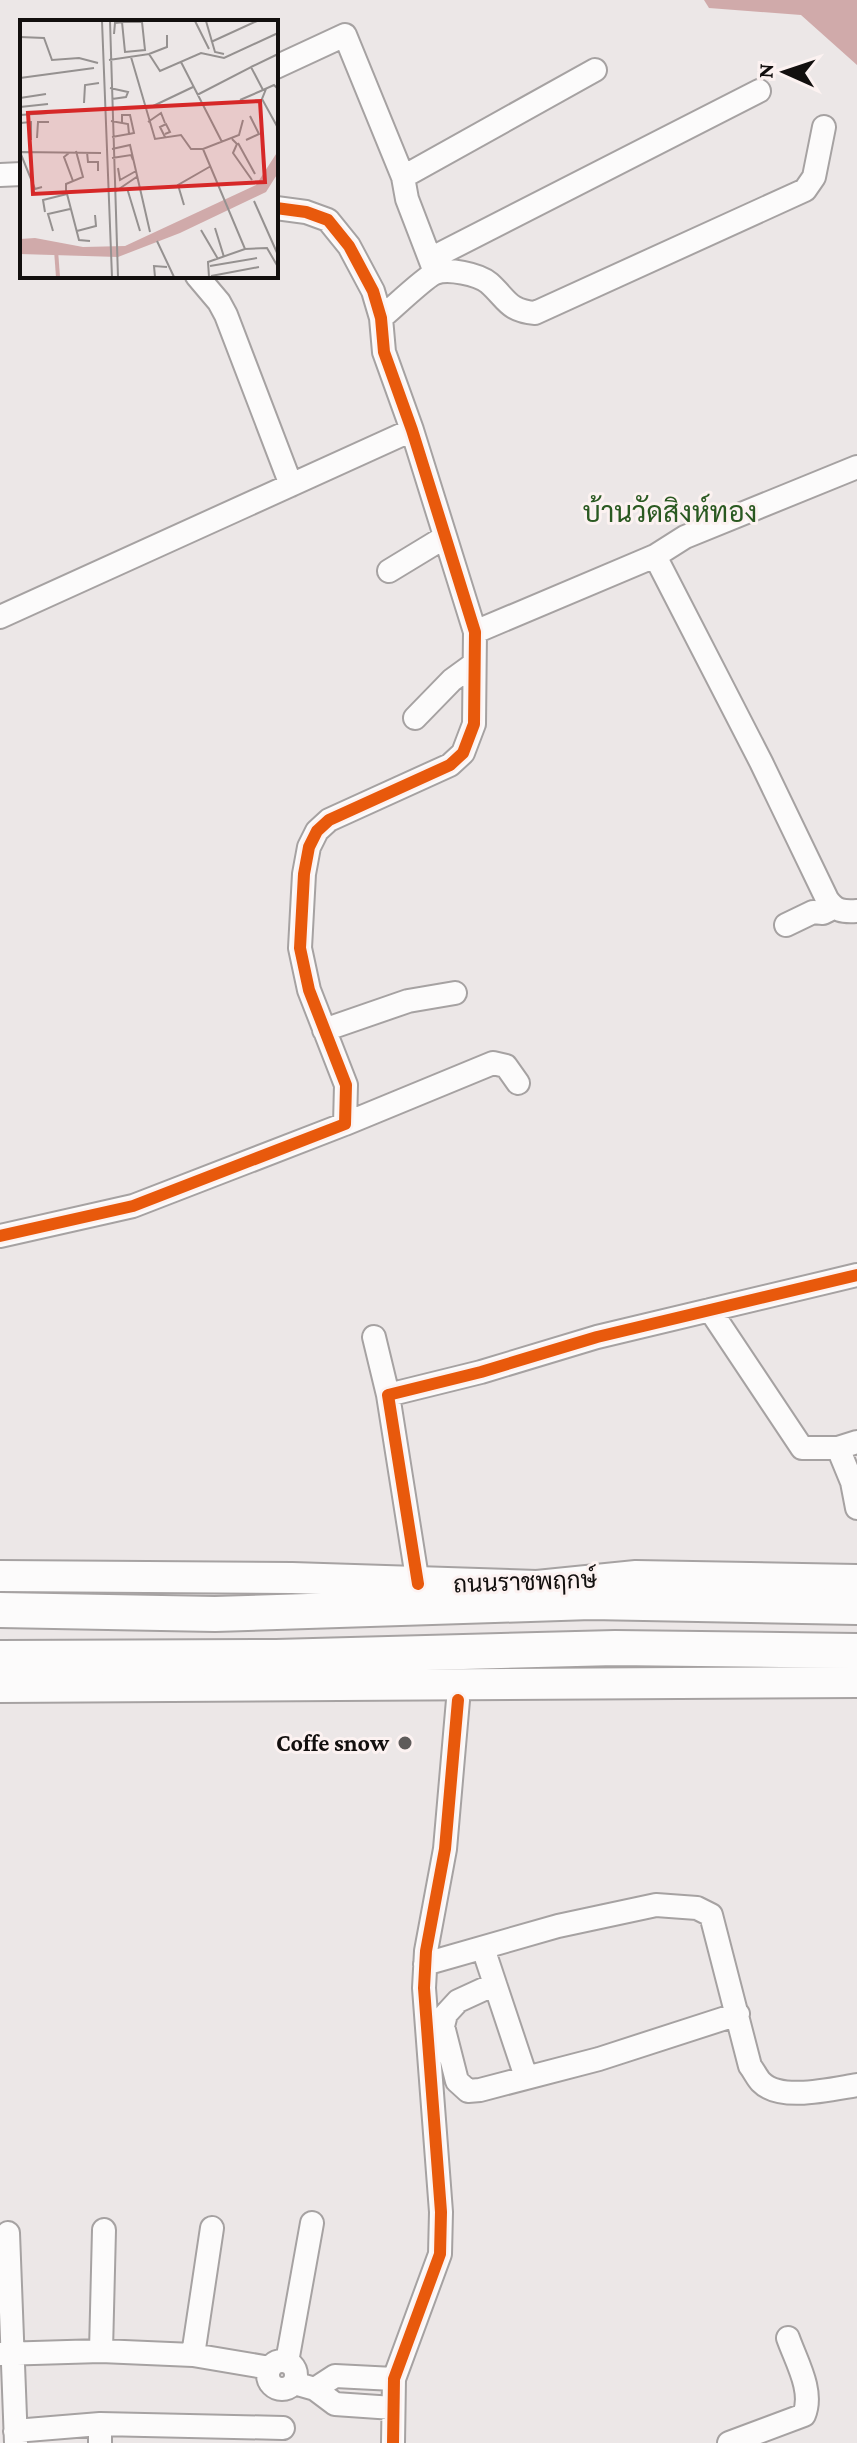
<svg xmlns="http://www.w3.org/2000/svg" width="857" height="2443" font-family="'Crimson Pro',Sarabun,serif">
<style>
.water{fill:#d0aaaa}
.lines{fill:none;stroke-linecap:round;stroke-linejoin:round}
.minor-casing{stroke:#a6a2a2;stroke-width:26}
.secondary-casing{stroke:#a6a2a2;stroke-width:34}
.primary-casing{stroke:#a6a2a2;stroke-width:38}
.minor{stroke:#fcfbfb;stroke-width:22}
.secondary{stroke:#fcfbfb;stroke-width:30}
.primary{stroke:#fcfbfb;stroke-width:34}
.cycleway-casing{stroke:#fcf2f1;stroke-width:17}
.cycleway{stroke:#e8590c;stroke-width:12}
.poi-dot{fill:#5e5b5a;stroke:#fcf2f1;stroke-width:3}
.labels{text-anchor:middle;stroke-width:6;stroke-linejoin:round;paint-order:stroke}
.street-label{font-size:24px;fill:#120f0e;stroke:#fcf2f1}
.poi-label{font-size:24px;font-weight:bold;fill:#120f0e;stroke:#fcf2f1;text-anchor:end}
.quarter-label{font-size:28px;fill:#2a5921;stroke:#fcf2f1}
.inset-river{fill:none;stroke:#d0aaaa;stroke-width:4}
.inset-road{fill:none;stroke:#959190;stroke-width:2}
.view{fill:#d62828;fill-opacity:0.15;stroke:#d62828;stroke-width:4}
.inset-edge{fill:none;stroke:#120f0e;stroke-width:4}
</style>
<rect width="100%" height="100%" fill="#ece7e7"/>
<!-- water -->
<path class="water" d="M704,0H857V65L801,15L709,8Z"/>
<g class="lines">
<defs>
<path id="minor" d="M276,67L345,35L403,177
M0,175L22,174
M430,259L759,91
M435,272L407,199L403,177L595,70
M197,276L219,302L226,315L291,485
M381,318C392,309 424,278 435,273C448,268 478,274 489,283C507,299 508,311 535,313L805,190L814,177L824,127
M655,556L761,762L827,899C835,911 843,912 857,911
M389,571L445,537
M0,617L412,430
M475,632L655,556L685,537L857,467
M415,718L452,680L474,664
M786,925L813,912L823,913L833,908
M324,1030L408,1001L455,993
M345,1124L493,1063L506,1066L518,1083
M0,1236L133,1206L345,1124L346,1085L309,990L300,948L304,874L309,847L317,831L329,820L450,765L463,753L474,724L475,632L412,430L384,352L381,318L373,291L349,246L328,220L306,212L276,208
M710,1310L802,1448H838L852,1482L857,1508
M374,1337L388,1395
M838,1448L857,1442
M418,1584L388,1395L481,1372L597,1337L857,1275
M483,1948L526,2077
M425,1964L558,1926L656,1905L697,1908L711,1915L750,2066C754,2071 757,2078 761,2082C780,2102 832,2089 857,2085
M495,1984L458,2001L446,2014L443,2026L457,2081L468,2091L480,2090L599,2059L738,2014
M104,2230L101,2351L193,2355L270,2368
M8,2233L16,2443
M0,2354L101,2351
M193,2355L212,2228
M268 2375a14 14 0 1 1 28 0a14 14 0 1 1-28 0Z
M287,2362L312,2223
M294,2383L315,2389L335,2404L393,2408
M315,2389L335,2376L394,2379
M15,2431L100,2424
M100,2443V2424L283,2428
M393,2443L394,2379L440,2254L441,2212L424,1988L426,1951L445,1849L458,1700
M729,2443L804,2415C814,2391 796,2361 788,2338"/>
<path id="secondary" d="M0,1576L292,1578L537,1586L636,1576L857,1580
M0,1687L857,1682"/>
<path id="primary" d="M0,1610L215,1614L591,1602L857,1607
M0,1658L276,1657L615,1648L857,1651"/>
</defs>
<!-- minor casing -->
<use href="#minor" class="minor-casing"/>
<!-- secondary casing -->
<use href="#secondary" class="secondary-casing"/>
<!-- primary casing -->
<use href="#primary" class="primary-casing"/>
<!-- minor -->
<use href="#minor" class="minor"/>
<!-- secondary -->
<use href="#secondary" class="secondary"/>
<!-- primary -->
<use href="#primary" class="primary"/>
<defs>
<path id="cycleway" d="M0,1236L133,1206L345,1124L346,1085L309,990L300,948L304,874L309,847L317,831L329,820L450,765L463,753L474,724L475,632L412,430L384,352L381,318L373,291L349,246L328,220L306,212L276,208
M418,1584L388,1395L481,1372L597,1337L857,1275
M393,2443L394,2379L440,2254L441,2212L424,1988L426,1951L445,1849L458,1700"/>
</defs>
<!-- cycleway casing -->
<use href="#cycleway" class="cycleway-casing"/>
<!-- cycleway -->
<use href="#cycleway" class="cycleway"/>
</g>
<!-- markers -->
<circle class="poi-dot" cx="405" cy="1743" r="8"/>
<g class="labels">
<!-- street labels -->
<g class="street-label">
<text transform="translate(525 1582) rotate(-2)" y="8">ถนนราชพฤกษ์</text>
</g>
<!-- poi labels -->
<g class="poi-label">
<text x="389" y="1751">Coffe snow</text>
</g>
<!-- quarter labels -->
<g class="quarter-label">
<text x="670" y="522">บ้านวัดสิงห์ทอง</text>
</g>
</g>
<!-- overview -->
<g transform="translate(20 20)">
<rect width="258" height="258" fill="#ece7e7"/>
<path d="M258,131V153L246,172L160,213L98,237L0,234V219L15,218L63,227L105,226L236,165Z" fill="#d0aaaa"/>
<path class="inset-river" d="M36,230L38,257"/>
<path class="inset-road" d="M82,1L92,257M90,1L98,257M175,1L189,29M186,1L195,32L204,34M94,14L95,3L104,2H122L125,30L105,32L102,2M0,17L24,18L32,40L59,38L78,43M191,22L237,1M129,34L147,27V15M111,37L135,119L161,115L171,129H183L219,115L223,100M89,40L129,34L140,51L181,33L204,38L258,13M161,42L202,122M231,47L258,34M0,58L74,48M90,68L108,72L106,77L92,79M246,69L242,79L258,108M177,75L231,47L243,70L254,65L258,69M0,78L26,74M220,80L243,70M64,83L65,65L79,63M0,87L28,84M131,87L173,67M0,95L28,93M91,101L108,104L109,114L92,117M128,102L141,93L145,103M0,103L11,102V120M102,104V95H110L114,113L109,114M145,114L150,112L146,104L140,107L145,117M17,118L18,102H29M212,119L217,124L213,133L232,160M226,120L239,114L230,96M218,123L235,154M92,129L110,125L130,212M183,129L225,229L247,228L258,247M56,131L63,157L46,164V170L59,220L70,221M0,132L81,133M0,132L15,169L22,167M67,132L68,142H78V151M49,133L44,137L53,161M92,138L111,135L113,140M98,148L100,160L116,151M107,168L120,211M96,171L118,156M234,181L258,235M164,185L158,165L191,146M25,192L23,180L47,174M195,208L204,237M181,210L198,239M33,211L28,194L50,189M57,211L76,206L75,195M137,221L154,257M190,246L237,238M191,256L239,247M135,257L134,246L147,247M189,257L188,242L225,229"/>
<path class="view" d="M240,81L245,162L13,174L8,93Z"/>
<rect width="258" height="258" class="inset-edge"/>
</g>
<!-- north arrow -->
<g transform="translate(785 72) rotate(273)" stroke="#fcf2f1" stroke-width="6" paint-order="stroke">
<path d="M0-6L14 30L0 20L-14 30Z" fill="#120f0e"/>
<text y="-12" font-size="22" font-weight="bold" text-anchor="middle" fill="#120f0e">N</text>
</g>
</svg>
